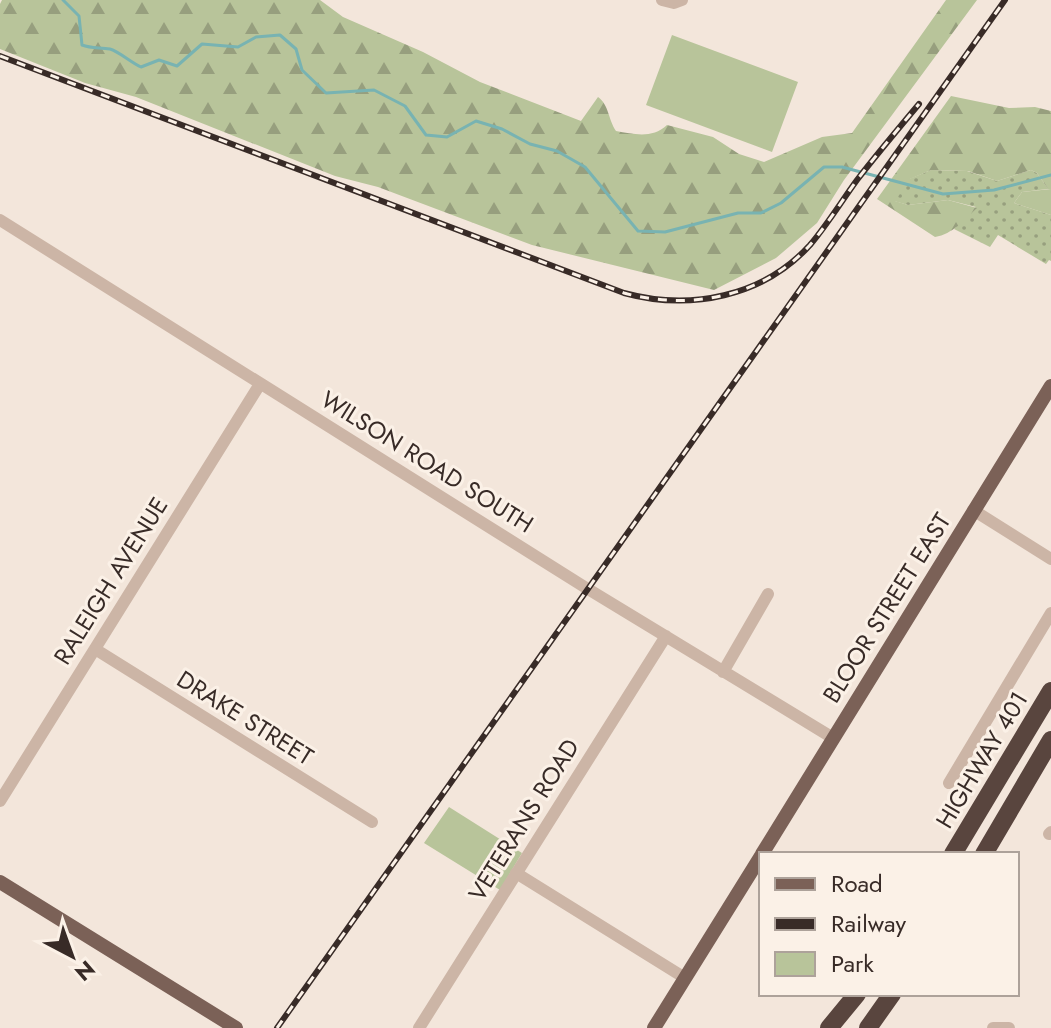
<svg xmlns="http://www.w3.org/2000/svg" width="1051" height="1028" font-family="Jost,sans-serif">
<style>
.grass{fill:url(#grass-dots)}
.forest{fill:url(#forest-firs)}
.park{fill:#b8c49a}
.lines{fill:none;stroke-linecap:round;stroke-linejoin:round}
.stream{stroke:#78b3b2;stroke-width:3}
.minor{stroke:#ccb5a6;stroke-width:12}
.major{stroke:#7b6157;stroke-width:14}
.highway{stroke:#59453e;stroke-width:18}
.rail-casing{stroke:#382b27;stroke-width:6}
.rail{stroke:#fbf1e7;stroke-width:3;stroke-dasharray:9;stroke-linecap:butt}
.labels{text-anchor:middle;stroke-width:6;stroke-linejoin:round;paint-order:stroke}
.street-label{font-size:24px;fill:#382b27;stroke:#fbf1e7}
</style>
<defs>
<pattern id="grass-dots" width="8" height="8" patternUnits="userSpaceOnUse" patternTransform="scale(2)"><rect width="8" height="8" fill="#b8c49a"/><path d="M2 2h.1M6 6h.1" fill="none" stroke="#979f7e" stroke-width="1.8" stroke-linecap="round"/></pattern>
<pattern id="forest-firs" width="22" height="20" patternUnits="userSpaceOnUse" patternTransform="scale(2)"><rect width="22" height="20" fill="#b8c49a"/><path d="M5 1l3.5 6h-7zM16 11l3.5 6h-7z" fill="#979f7e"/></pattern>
</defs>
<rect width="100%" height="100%" fill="#f3e6db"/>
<!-- grass -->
<path class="grass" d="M931,170L967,171L997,181L1031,170L1037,173L1048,189L1022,192L1014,203L1051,215V261L1049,260L1046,264L998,235L990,247L954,229L976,207L948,200L908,205L894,201L909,179Z"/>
<!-- forest -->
<path class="forest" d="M2,0H320L343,17L423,52L480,82L581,121L598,97C609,105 608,119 616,131C634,134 652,139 667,125L713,137L739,154L764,162L822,137L852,133L946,0H977L844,180L817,223L776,258L714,290L532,245L378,187L335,176L136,97L85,83L0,49V4Z
M951,96L1009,108L1035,107L1051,111V189H1048L1037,173L1031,170L997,181L968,171L931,170L910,179L895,201L908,205L948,200L977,208C964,220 953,234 935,237L877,199Z"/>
<!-- park -->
<path class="park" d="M672,35L798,82L772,152L646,105Z
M1051,189V215L1014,203L1022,192Z
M449,807L522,853L500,890L424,843Z"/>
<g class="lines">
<!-- stream -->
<path class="stream" d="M63,0L79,16L82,45C92,49 100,47 110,49C118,51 132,63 141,67L159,60L177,66L202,44L238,47L256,37L280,35L296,49L302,70L326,93L374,90L405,106L426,135L447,137L476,121L502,129L530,144L557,151L585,167L638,231L665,232L738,213H761L781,203L824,167H842L943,194L994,190L1051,175"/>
<!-- minor -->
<path class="minor" d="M662,0L674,3L682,0
M0,220L583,586L833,738
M973,510L1051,559
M95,649L372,822
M723,672L768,594
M949,783L1051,613
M0,801L260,384
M1049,834L1051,832
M516,873L685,978
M419,1028L666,636
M993,1028H1009"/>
<!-- major -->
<path class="major" d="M762,854L1051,386
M0,882L236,1028
M654,1028L761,856"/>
<!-- highway -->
<path class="highway" d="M953,854L1051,691
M984,854L1051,740
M829,1028L857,994
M868,1028L892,994"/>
<defs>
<path id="rail" d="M0,56L624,293C690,311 763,297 810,245C827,225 841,202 857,180C877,154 898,129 919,104
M277,1028L1005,0"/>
</defs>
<!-- rail casing -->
<use href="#rail" class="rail-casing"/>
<!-- rail -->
<use href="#rail" class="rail"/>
</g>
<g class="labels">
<!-- street labels -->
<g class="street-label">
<text transform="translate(427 462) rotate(32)" y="8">WILSON ROAD SOUTH</text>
<text transform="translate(111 581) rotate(-58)" y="8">RALEIGH AVENUE</text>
<text transform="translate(887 608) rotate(-58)" y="8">BLOOR STREET EAST</text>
<text transform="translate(245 718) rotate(32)" y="8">DRAKE STREET</text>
<text transform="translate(982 760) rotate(-59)" y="8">HIGHWAY 401</text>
<text transform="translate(524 820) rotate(-58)" y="8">VETERANS ROAD</text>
</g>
</g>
<!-- legend -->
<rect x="759" y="852" width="260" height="144" fill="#fbf1e7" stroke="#ada29a" stroke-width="2"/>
<rect x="775" y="878" width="40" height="12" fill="#7b6157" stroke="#ada29a" stroke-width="2"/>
<text x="831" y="892" font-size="24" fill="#382b27">Road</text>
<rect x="775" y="918" width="40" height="12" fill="#382b27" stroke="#ada29a" stroke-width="2"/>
<text x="831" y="932" font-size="24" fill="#382b27">Railway</text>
<rect x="775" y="952" width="40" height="24" fill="#b8c49a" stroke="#ada29a" stroke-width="2"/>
<text x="831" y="972" font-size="24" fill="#382b27">Park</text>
<!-- north arrow -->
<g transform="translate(72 956) rotate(139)" stroke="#fbf1e7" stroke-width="6" paint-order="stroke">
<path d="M0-6L14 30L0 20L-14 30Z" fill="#382b27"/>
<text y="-12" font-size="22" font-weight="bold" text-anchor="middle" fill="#382b27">N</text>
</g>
</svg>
